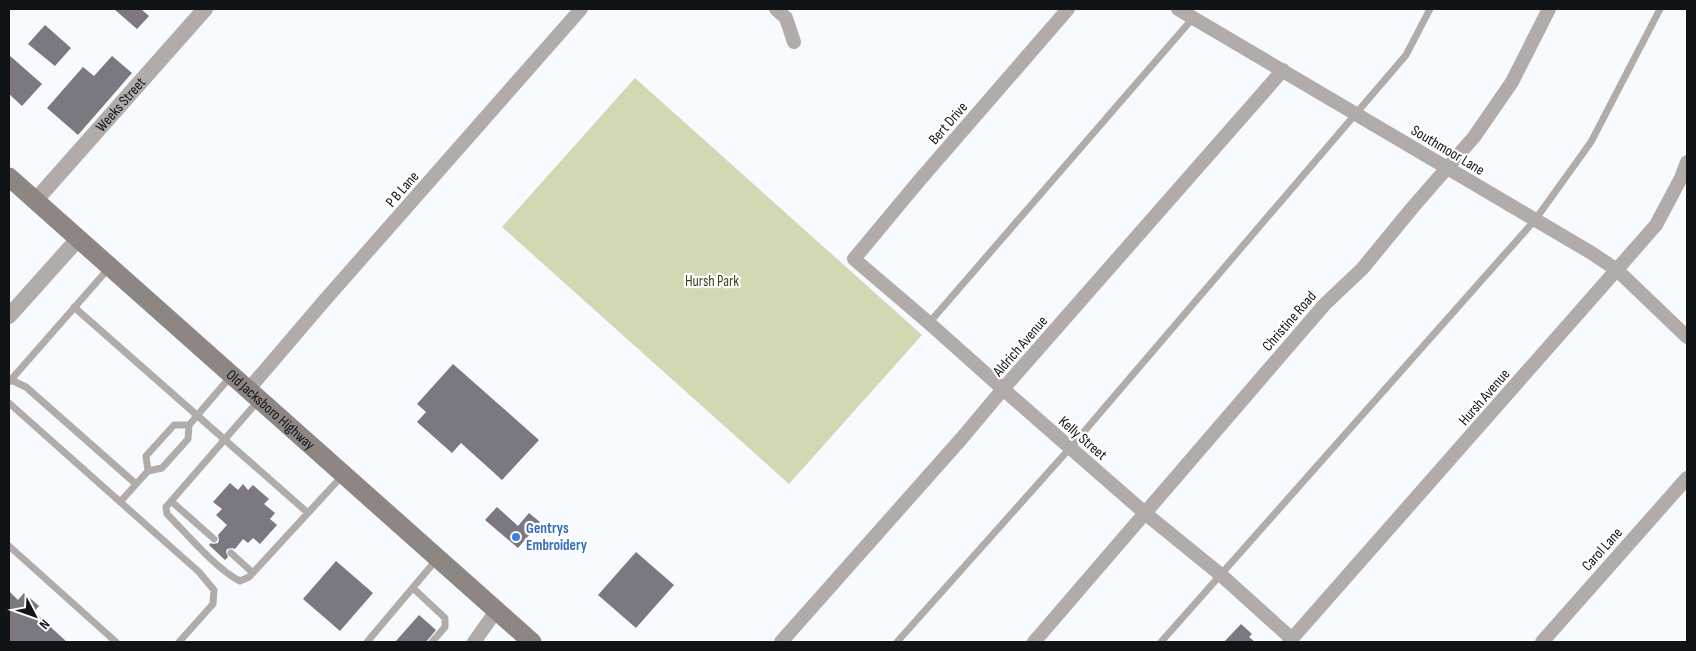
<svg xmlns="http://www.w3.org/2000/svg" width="1696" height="651" font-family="'Sofia Sans Condensed',sans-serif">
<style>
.green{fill:#d1d8b2}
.building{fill:#7b7881}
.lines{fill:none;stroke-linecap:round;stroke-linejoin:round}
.service{stroke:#b1aba9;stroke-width:7}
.minor{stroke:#b1aba9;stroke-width:14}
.tertiary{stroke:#b1aba9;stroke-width:16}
.secondary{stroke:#8d8682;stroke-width:19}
.shop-dot{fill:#3f7fe0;stroke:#fff;stroke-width:2}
.labels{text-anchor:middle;stroke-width:4.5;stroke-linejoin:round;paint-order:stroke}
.street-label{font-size:15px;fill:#111417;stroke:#fff}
.park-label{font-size:15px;fill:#3d4417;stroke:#fff}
.shop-label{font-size:15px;font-weight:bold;fill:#366cbe;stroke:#fff;text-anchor:start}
</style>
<rect width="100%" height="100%" fill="#f7fafe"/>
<!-- green -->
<path class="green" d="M635,78L922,335L789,484L502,227Z"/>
<!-- building -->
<path class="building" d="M114,9H141L149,16L137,29Z
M45,25L71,48L55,66L28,44Z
M9,55L42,84L22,106L9,94Z
M112,56L132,73L78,135L47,108L83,67L94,76Z
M453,364L539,440L502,480L461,443L452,453L417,422L426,412L417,404Z
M230,483L238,490L243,484L248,490L253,485L269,499L264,504L275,513L270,519L277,525L260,544L253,538L248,543L243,539L235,549L232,548L227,549L226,552L228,557L225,560L209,545L211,543L213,544L218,543L219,540L218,535L227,525L216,515L222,509L213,502Z
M497,507L518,526L529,513L540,522L518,548L485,520Z
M636,552L674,585L636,628L598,595Z
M336,561L373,593L340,631L303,599Z
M9,591L18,600L24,593L39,606L34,612L67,642H9Z
M419,615L436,630L426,642H395Z
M1241,624L1252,634L1249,637L1255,642H1224Z"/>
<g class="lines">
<!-- service -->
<path class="service" d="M74,307L308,513
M929,323L1193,18
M9,379L26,387L136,484
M9,382L109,268
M259,400L166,507L167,514C186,533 217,570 240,581L249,577L343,475
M9,403L199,572L214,590L213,604L179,642
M189,425L231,376
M171,501L214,539
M120,502L148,471L162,468L188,439L189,425H174L146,456L148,471
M9,546L116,642
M231,553L253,573
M413,588L445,618V627L432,642
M367,642L437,559
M897,642L1070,448L1406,55L1430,9
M1161,642L1535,220L1591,142L1660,9"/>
<!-- minor -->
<path class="minor" d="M776,9L786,18L794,42
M1068,9L918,182L854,259L929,323L1003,389L1146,514L1221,575L1292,639
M1178,9L1590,252L1617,270L1687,337
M248,390L324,301L581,9
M474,642L496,611
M781,642L962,438L1003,389L1283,70
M1034,642L1325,304L1362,269L1413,207L1474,137L1512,82L1549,9
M1289,642L1656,225L1681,178L1687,162
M1542,642L1687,478"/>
<!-- tertiary -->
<g class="tertiary">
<path id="s1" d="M35,201L205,9"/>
<path d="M9,316L78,239"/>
</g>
<!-- secondary -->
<path class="secondary" id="s2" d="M9,177L532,642"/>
</g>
<!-- markers -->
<circle class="shop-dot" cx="516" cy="537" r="5"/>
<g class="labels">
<!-- street labels -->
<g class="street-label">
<text dy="5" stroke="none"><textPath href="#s1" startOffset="129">Weeks Street</textPath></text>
<text transform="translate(948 123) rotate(-49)" y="5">Bert Drive</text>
<text transform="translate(1448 150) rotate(31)" y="5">Southmoor Lane</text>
<text transform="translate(402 189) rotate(-49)" y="5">P B Lane</text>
<text transform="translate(1289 321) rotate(-49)" y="5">Christine Road</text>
<text transform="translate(1020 346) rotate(-49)" y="5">Aldrich Avenue</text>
<text transform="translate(1484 397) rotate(-49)" y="5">Hursh Avenue</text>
<text dy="5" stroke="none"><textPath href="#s2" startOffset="350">Old Jacksboro Highway</textPath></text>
<text transform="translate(1083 438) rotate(41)" y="5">Kelly Street</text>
<text transform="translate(1602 549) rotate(-48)" y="5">Carol Lane</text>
</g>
<!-- park labels -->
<g class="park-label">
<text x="712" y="286">Hursh Park</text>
</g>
<!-- shop labels -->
<g class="shop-label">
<text x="526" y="533">Gentrys<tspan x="526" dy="17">Embroidery</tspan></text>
</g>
</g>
<!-- border -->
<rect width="1696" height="651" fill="none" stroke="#111417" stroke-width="20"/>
<!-- north arrow -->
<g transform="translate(35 616) rotate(131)" stroke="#ffffff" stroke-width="4" paint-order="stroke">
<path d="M0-4L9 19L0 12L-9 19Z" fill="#111417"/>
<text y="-8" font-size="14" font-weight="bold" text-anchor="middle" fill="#111417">N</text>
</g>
</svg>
